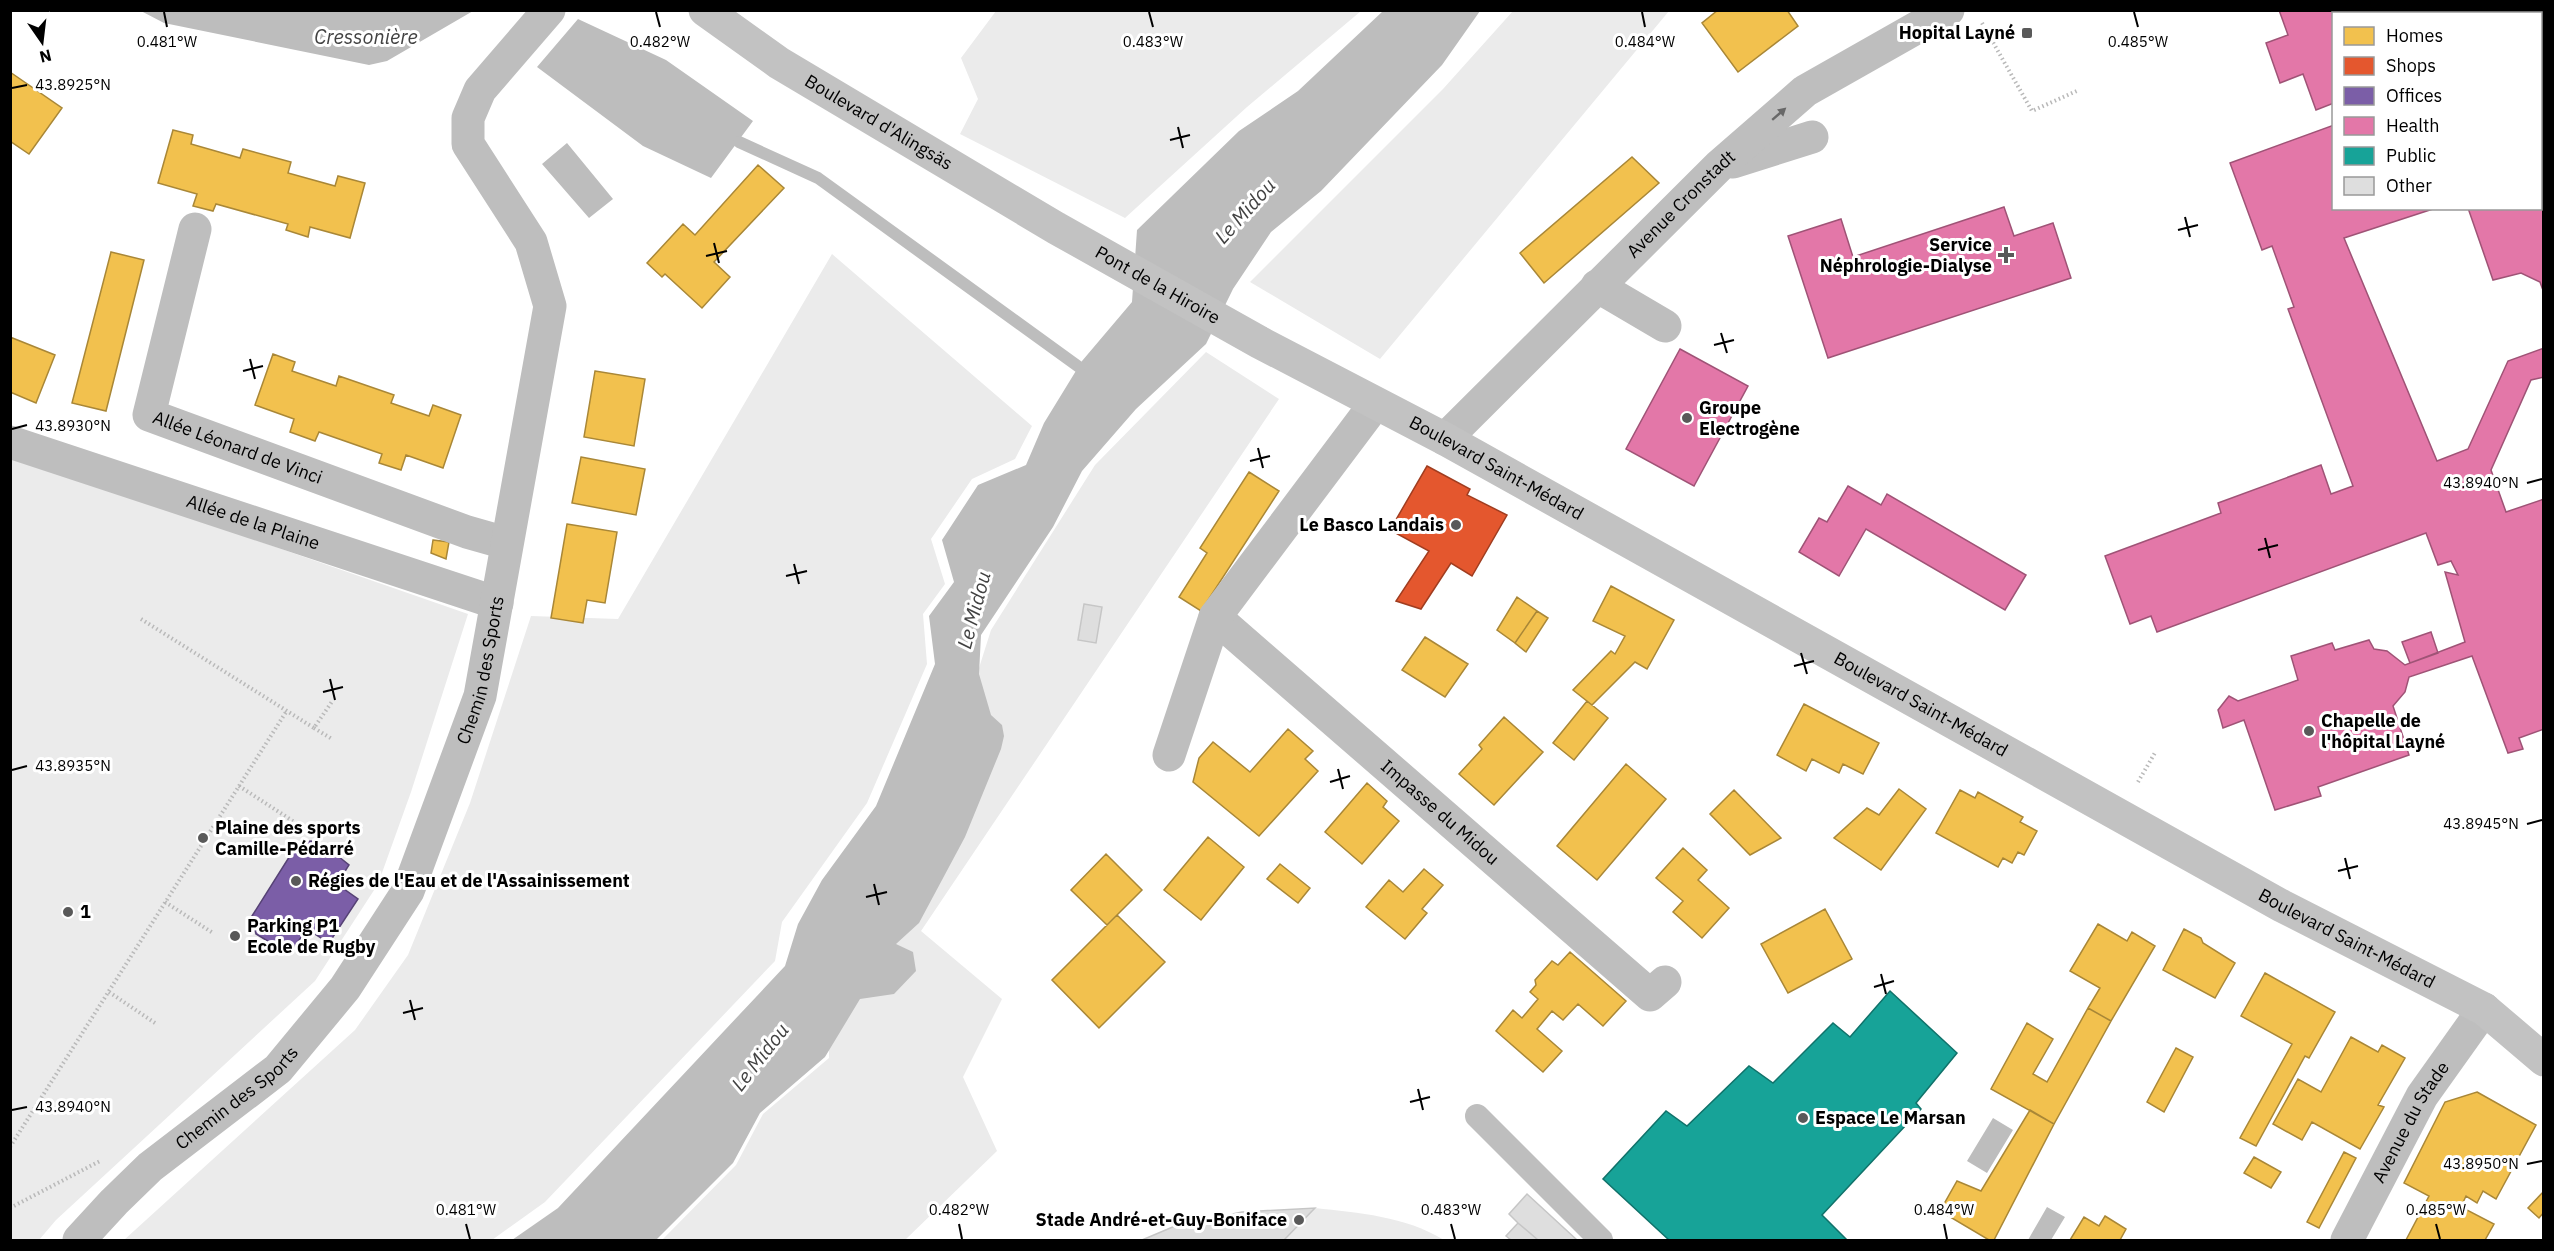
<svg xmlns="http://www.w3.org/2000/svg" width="2554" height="1251" font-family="'IBM Plex Sans',sans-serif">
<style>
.green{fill:#ebebeb}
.water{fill:#bdbdbd}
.homes{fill:#f2c14e;stroke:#a98737;stroke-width:1.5}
.shops{fill:#e4572e;stroke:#a03d20;stroke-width:1.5}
.offices{fill:#7b5ea7;stroke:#564275;stroke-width:1.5}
.health{fill:#e377a8;stroke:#9f5376;stroke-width:1.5}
.public{fill:#17a398;stroke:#10726a;stroke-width:1.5}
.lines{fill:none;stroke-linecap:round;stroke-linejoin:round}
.stream{stroke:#bdbdbd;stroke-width:12}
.building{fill:#dedede;stroke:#c6c6c6;stroke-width:1.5}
.path{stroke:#b9b9b9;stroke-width:4;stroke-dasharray:1.5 3;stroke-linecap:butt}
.service{stroke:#bebebe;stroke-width:24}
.minor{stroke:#bebebe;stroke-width:33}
.secondary{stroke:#c2c2c2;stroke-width:33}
.oneway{fill:#686868}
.ticks{fill:none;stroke:#000;stroke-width:2}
.poi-dot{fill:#595959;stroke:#fff;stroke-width:2}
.labels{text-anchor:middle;stroke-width:6;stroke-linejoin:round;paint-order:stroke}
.poi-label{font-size:18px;font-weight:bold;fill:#000;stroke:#fff;text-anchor:start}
.street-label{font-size:18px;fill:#000;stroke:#fff}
.water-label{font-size:20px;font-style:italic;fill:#424242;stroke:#fff}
.ticks-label{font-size:15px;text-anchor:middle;fill:#000;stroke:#fff;stroke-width:6;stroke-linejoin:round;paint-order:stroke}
</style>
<rect width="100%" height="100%" fill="#fff"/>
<!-- green -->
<path class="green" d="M996,11V10L1361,11L1247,107L1125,218L960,134L978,99L961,58Z
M1513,11H1669L1380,359L1250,282L1443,89Z
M832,254L1032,426L1015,459L972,479L931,539L945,584L923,614L927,664L867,803L782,922L775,961L545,1202L492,1240H124L355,1030L408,955L470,803L531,616L618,619Z
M1206,352L1279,399L921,931L1002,999L963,1077L997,1151L905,1240H662L736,1165L763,1114L829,1058V1020L930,823L991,630L1095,465Z
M11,455L468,614L411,792L378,884L315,981L56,1220L39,1240H11Z
M1315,1208C1359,1213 1405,1216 1444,1240H1142C1201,1215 1251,1212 1315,1208Z"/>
<!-- water -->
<path class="water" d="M141,11H473L387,61L369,65L164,23Z
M1383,11H1480L1442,65L1321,191L1271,232L1233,289L1206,344L1136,409L1082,471L1053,527L981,635L979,674L991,715L1002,725L1004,736L1001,749L965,837L919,923L896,944L913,952L916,971L894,994L860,999L825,1057L760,1113L733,1163L656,1240H512L558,1208L785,966L798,924L822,880L876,806L935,664L929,616L954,582L942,540L978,485L1026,465L1044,423L1082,361L1132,302L1137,230L1239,131L1298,91Z
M578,19L666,60L753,121L711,178L643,146L537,67Z
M567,143L613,199L589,218L542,164Z
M1993,1118L2013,1130L1987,1173L1967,1161Z
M2047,1207L2065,1217L2051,1240H2028Z"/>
<!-- homes -->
<path class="homes" d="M1718,10H1787L1798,26L1738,72L1702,23Z
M10,72L62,108L29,154L10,141Z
M173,130L193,135L191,144L240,158L243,149L291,162L288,173L335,186L338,176L365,183L350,238L310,227L308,237L286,230L288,224L216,204L213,211L193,206L197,194L158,183Z
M1632,157L1659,183L1544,283L1520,253Z
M758,165L784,188L714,262L730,277L702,308L665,274L662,277L647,263L683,224L695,235Z
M111,252L144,260L106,411L72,403Z
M10,337L55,355L36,403L10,392Z
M273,354L295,362L292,371L336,386L339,376L394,395L391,403L429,416L433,405L461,415L443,468L406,455L401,470L379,463L382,454L319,432L315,441L290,432L294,419L255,405Z
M595,371L645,379L634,446L584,437Z
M581,457L645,469L636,515L572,503Z
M1249,472L1279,491L1201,611L1179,597L1207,553L1200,548Z
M567,524L617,532L605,603L587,600L583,623L551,618Z
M433,540L449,542L446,559L431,553Z
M1611,586L1674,620L1647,669L1635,662L1592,705L1573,690L1611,651L1615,654L1625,636L1593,621Z
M1517,597L1537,611L1515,643L1497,630Z
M1537,611L1548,618L1526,652L1515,643Z
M1425,637L1468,664L1445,697L1402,670Z
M1587,701L1608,718L1574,760L1553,743Z
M1804,704L1879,743L1863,774L1843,764L1839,773L1812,759L1806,771L1777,755Z
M1504,717L1543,752L1494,805L1459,774L1482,749L1479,745Z
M1288,729L1313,751L1305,759L1318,771L1259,836L1193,782L1199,758L1213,742L1250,772Z
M1626,764L1666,799L1597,880L1557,846Z
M1367,783L1387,801L1383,807L1399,821L1362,864L1325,832Z
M1899,789L1926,809L1881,870L1834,838L1867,808L1879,815Z
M1734,790L1781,838L1750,855L1710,814Z
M1960,790L1975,798L1978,792L2023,817L2020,822L2037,831L2024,855L2018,852L2012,863L2003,858L1998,867L1936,833Z
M1208,837L1244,867L1201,920L1164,890Z
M1683,848L1707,870L1698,880L1729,908L1702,938L1673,912L1683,901L1656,878Z
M1106,854L1142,890L1107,925L1071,890Z
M1280,864L1310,888L1298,903L1267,879Z
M1424,869L1443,885L1422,909L1427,913L1405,939L1366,907L1389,880L1403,892Z
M1825,909L1852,959L1788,993L1761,944Z
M1117,915L1165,962L1099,1028L1052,980Z
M2098,924L2127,941L2132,932L2155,946L2111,1021L2088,1008L2100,988L2070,971Z
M2184,929L2201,938L2203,943L2235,963L2215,998L2163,970Z
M1570,952L1626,1001L1603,1026L1578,1004L1563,1020L1552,1011L1537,1029L1562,1051L1543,1072L1496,1031L1513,1010L1522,1018L1538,999L1530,992L1536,985L1535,980L1552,961L1558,965Z
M2265,973L2335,1012L2309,1058L2305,1056L2256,1146L2240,1138L2292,1044L2241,1016Z
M2088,1008L2111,1021L2054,1124L1991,1089L2027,1023L2053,1039L2033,1074L2047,1082Z
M2351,1037L2378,1052L2382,1045L2405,1058L2378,1105L2384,1107L2360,1149L2312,1122L2302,1140L2273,1124L2298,1079L2321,1092Z
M2176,1048L2193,1057L2164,1112L2147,1102Z
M2477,1092L2536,1125L2496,1199L2483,1191L2477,1203L2466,1196L2461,1207L2494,1224L2485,1240H2406L2429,1196L2404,1183L2445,1102Z
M2030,1110L2054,1124L1994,1240H1989L1940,1211L1957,1181L1981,1191Z
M2344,1152L2356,1158L2319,1228L2307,1222Z
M2254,1157L2281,1172L2271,1188L2244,1173Z
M2544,1191V1212L2539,1218L2528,1208Z
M2105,1216L2126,1229L2120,1240H2070L2084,1217L2099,1226Z"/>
<!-- shops -->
<path class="shops" d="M1427,466L1470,489L1467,495L1507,515L1472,576L1451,563L1421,609L1396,601L1429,551L1390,530Z"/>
<!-- offices -->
<path class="offices" d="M311,841L338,856L349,865L337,884L358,899L329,943L307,929L289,954L256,934L252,916L298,843Z"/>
<!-- health -->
<path class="health" d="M2279,10H2544V293L2540,282L2521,273L2493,280L2468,208H2540V14H2334V103L2316,110L2303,74L2280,83L2266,43L2288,35Z
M2334,125V208H2436L2344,238L2437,461L2468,449L2508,361L2544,348V377L2531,380L2491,470L2506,512L2544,499V729L2519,738L2523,749L2508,753L2472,656L2409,677L2405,692L2393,706L2409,755L2318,787L2321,796L2275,810L2244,720L2223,728L2218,710L2229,696L2238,701L2298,680L2291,656L2332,643L2335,650L2369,640L2374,649L2387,651L2405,665L2465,642L2445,572L2458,575L2451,561L2438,565L2426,533L2157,632L2151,616L2130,624L2105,556L2221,513L2218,503L2321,465L2331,494L2353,486L2288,309L2294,307L2272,246L2262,250L2230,163Z
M2004,207L2014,236L2053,223L2071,278L1828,358L1788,236L1841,219L1853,257Z
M1680,349L1748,386L1694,486L1626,449Z
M1848,486L1881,505L1887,494L2026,575L2005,610L1866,529L1839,576L1799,552L1819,518L1827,522Z
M2431,632L2438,653L2410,663L2402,642Z"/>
<!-- public -->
<path class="public" d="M1890,991L1957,1053L1916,1103L1921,1109L1822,1215L1847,1240H1669L1603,1179L1666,1111L1687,1126L1749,1066L1773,1083L1833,1023L1850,1037Z"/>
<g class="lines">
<!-- stream -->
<path class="stream" d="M739,142L818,178L1079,367"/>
</g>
<!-- building -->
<path class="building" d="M1084,604L1102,607L1096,643L1078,640Z
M1527,1194L1577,1240H1538L1518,1223L1509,1214Z
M1315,1208L1284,1240H1142L1175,1226L1242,1212Z
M1518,1223L1538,1240H1511L1506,1236Z"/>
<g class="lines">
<!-- path -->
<path class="path" d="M1982,23L2032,111L2079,90
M141,619L314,728L333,700
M314,728L332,739
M2138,782L2156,751
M239,786L299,825
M165,902L213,933
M109,992L155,1023
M10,1147L286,712
M10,1208L100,1161"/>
<!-- service -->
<path class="service" d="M1477,1116L1601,1240"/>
<!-- minor -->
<g class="minor">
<path d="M1733,162L1812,137"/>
<path id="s1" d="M195,229L149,415L467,532L506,543"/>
<path d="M1597,286L1665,326"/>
<path id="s2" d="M1445,439L1719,166L1805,91L1948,10"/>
<path id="s3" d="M10,442L497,603"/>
<path id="s4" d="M1215,617L1650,995L1665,982"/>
<path d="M1169,755L1215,617L1375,404"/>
<path id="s5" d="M79,1240L114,1202L150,1167L278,1069L345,988L408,891L480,696L550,306L531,242L468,144V118L480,90L549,10"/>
<path id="s6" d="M2347,1240L2422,1096L2484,1009"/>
</g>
<!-- secondary -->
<path class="secondary" id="s7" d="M705,10L779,63L1056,228L1259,342L1445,439L2282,906L2484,1009L2544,1060"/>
</g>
<!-- one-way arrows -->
<defs><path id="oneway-solid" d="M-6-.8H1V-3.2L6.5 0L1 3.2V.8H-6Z" transform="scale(1.5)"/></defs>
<use class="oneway" href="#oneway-solid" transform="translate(1779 114) rotate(-41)"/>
<!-- ticks -->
<path class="ticks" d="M164,12L167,27M656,12L660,27M1149,12L1153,27M1642,12L1645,27M2134,12L2138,27M12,88L27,85M1178,127L1183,148M1170,140L1190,135M2185,217L2190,237M2178,230L2198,225M714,243L719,263M706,256L727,251M1721,333L1727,353M1714,345L1734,340M250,359L255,379M243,371L263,366M12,429L27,425M1258,448L1263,468M1250,461L1270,456M2527,483L2542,479M2265,538L2270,558M2258,550L2278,545M794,564L799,584M786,576L807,571M1801,653L1807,674M1794,666L1814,661M330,679L335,700M323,692L343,687M1338,769L1343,789M12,770L27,766M1330,782L1350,776M2527,824L2542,820M2345,858L2350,879M2338,871L2358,866M874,884L879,905M866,897L887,892M1881,974L1886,994M1874,987L1894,981M410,1000L415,1020M403,1013L423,1008M1418,1089L1423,1110M1410,1102L1430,1097M12,1110L27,1107M2527,1164L2542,1161M466,1224L470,1239M959,1224L962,1239M1451,1224L1455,1239M1944,1224L1947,1239M2436,1224L2440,1239"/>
<!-- markers -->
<g class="poi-dot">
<rect x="2021" y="27" width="12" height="12" rx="3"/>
<path d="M2003 246h6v6h6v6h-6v6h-6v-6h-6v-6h6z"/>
<circle cx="1687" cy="418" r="6"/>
<circle cx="1456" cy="525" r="6"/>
<circle cx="2309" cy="731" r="6"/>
<circle cx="203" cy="838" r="6"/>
<circle cx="296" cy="881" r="6"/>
<circle cx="68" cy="912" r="6"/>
<circle cx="235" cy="936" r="6"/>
<circle cx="1803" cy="1118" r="6"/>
<circle cx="1299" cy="1220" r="6"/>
</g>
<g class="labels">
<!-- poi labels -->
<g class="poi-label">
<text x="2015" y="39" text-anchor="end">Hopital Layné</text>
<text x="1992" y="251" text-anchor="end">Service<tspan x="1992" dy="21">Néphrologie-Dialyse</tspan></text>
<text x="1699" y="414">Groupe<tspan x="1699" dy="21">Electrogène</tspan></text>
<text x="1444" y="531" text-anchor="end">Le Basco Landais</text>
<text x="2321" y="727">Chapelle de<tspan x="2321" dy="21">l'hôpital Layné</tspan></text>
<text x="215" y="834">Plaine des sports<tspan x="215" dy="21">Camille-Pédarré</tspan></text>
<text x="308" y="887">Régies de l'Eau et de l'Assainissement</text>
<text x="80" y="918">1</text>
<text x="247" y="932">Parking P1<tspan x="247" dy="21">Ecole de Rugby</tspan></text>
<text x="1815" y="1124">Espace Le Marsan</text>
<text x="1287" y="1226" text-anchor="end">Stade André-et-Guy-Boniface</text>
</g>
<!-- street labels -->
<g class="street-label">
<text dy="6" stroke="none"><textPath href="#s7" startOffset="207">Boulevard d'Alingsäs</textPath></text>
<text dy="6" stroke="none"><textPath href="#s2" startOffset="333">Avenue Cronstadt</textPath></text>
<text dy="6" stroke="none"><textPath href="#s7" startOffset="530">Pont de la Hiroire</textPath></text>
<text dy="6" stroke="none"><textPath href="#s1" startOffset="286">Allée Léonard de Vinci</textPath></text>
<text dy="6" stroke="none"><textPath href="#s7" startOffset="915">Boulevard Saint-Médard</textPath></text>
<text dy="6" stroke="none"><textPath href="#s3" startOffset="256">Allée de la Plaine</textPath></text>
<text dy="6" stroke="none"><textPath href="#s5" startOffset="717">Chemin des Sports</textPath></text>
<text dy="6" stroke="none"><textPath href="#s7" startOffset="1401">Boulevard Saint-Médard</textPath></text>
<text dy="6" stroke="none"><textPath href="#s4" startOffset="298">Impasse du Midou</textPath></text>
<text dy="6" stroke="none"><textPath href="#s7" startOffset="1887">Boulevard Saint-Médard</textPath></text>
<text dy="6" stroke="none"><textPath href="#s5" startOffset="213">Chemin des Sports</textPath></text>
<text dy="6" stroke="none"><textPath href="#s6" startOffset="134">Avenue du Stade</textPath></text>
</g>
<!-- water labels -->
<g class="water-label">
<text x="366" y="44">Cressonière</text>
<text transform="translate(1245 211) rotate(-48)" y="7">Le Midou</text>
<text transform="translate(974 610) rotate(-75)" y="7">Le Midou</text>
<text transform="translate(760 1057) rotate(-52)" y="7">Le Midou</text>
</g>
</g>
<g class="ticks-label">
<text x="167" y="47">0.481°W</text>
<text x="660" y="47">0.482°W</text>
<text x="1153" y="47">0.483°W</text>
<text x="1645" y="47">0.484°W</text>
<text x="2138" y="47">0.485°W</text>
<text x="73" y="90">43.8925°N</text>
<text x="73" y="431">43.8930°N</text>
<text x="2481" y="488">43.8940°N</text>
<text x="73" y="771">43.8935°N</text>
<text x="2481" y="829">43.8945°N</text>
<text x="73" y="1112">43.8940°N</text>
<text x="2481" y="1169">43.8950°N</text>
<text x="466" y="1215">0.481°W</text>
<text x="959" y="1215">0.482°W</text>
<text x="1451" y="1215">0.483°W</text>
<text x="1944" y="1215">0.484°W</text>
<text x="2436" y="1215">0.485°W</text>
</g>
<!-- border -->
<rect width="2554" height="1251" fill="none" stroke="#000000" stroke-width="24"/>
<!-- legend -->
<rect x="2332" y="12" width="210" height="198" fill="#ffffff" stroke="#999999" stroke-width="1.5"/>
<rect x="2344" y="27" width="30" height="18" fill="#f2c14e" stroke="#999999" stroke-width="1.5"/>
<text x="2386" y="42" font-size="18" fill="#000000">Homes</text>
<rect x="2344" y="57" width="30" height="18" fill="#e4572e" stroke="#999999" stroke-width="1.5"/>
<text x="2386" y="72" font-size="18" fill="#000000">Shops</text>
<rect x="2344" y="87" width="30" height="18" fill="#7b5ea7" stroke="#999999" stroke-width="1.5"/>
<text x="2386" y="102" font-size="18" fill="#000000">Offices</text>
<rect x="2344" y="117" width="30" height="18" fill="#e377a8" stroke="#999999" stroke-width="1.5"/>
<text x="2386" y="132" font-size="18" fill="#000000">Health</text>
<rect x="2344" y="147" width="30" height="18" fill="#17a398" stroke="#999999" stroke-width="1.5"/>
<text x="2386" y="162" font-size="18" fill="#000000">Public</text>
<rect x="2344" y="177" width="30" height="18" fill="#dedede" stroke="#999999" stroke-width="1.5"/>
<text x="2386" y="192" font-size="18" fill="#000000">Other</text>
<!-- north arrow -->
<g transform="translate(42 42) rotate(166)" stroke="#ffffff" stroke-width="4.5" paint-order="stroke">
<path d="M0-4.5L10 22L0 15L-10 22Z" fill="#000000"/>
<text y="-9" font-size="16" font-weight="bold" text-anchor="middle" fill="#000000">N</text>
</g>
</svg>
